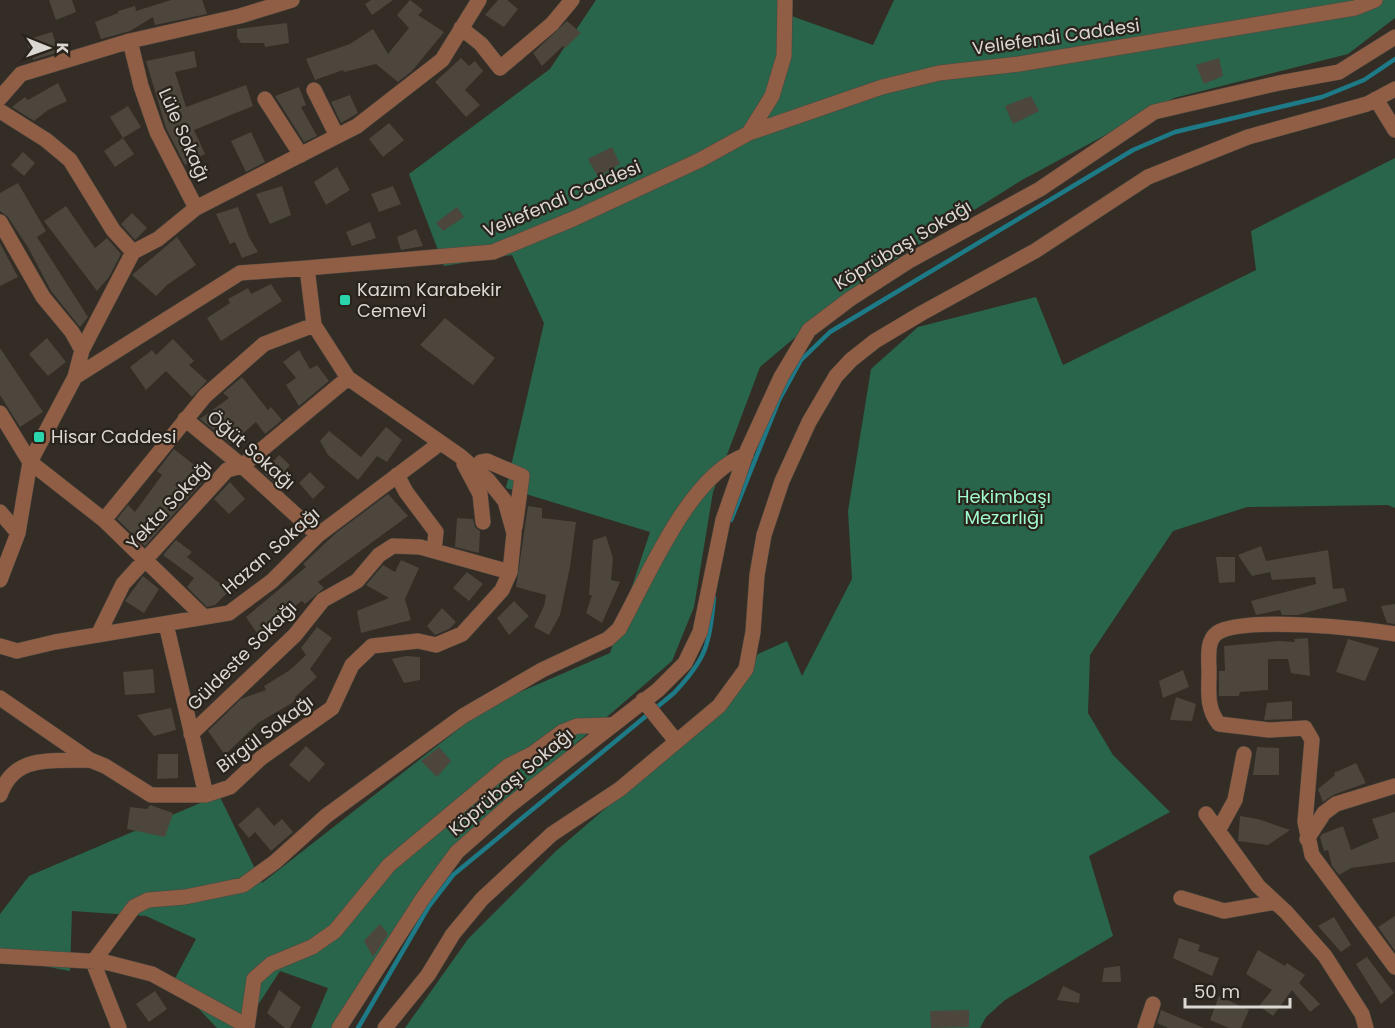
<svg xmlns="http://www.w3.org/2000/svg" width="1395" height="1028" font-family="Poppins,sans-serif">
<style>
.green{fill:#29654a}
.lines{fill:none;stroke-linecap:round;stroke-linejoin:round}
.stream{stroke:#1d7a86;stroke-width:4.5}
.building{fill:#4c463d}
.minor-casing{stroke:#4e4841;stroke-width:16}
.minor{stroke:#8f5e45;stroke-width:15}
.poi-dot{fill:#2ad5ac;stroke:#29231b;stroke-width:2}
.labels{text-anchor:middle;stroke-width:4.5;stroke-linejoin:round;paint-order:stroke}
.street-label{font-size:18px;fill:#dbd7d2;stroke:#29231b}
.poi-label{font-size:18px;fill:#dbd7d2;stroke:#29231b;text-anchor:start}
.park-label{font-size:18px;fill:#a0fbce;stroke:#29231b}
</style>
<rect width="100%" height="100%" fill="#332d25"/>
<!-- green -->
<path class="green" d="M596,0H783V13L873,45L894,0H1395V18L1348,54L1174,98L1022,180L867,277L760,367L713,492L694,607L672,661L459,844L338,1028H311L328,988L280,971L243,1028H217L173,982L196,939L146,916L72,911L70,971L0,958V914L29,876L219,795L262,883L488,706L610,653L650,532L506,488L544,323L512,255L444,266L409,174L550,69Z
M1395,158V508L1388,505L1247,507L1173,531L1090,655L1088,713L1113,755L1170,812L1089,856L1113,936L1005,1000L986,1017L980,1028H405L468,939L556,851L714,715L742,683L758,654L787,641L802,676L852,579L848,511L871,369L918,327L1036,297L1063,365L1256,270L1251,231Z"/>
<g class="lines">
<!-- stream -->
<path class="stream" d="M731,520L779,400L801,360L830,332L1133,150L1175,132L1322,97L1364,80L1395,59
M358,1028L429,906L453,875L674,693C707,658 709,645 714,598"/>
</g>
<!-- building -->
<path class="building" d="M49,0H72L76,12L56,20Z
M171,0H202L207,14L155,25L153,17L130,31L101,39L95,22L118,13V11L135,6L136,11Z
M371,0H393L372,15L365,4Z
M410,0L423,10L418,15L444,32L412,71L398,82L376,64L344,72L343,70L315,80L306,59L350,44L373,29L388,54L409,28L397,15Z
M498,0H507L518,9L504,27L485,15Z
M567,21L581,33L565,48L563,46L542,66L533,53Z
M287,23L289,43L265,47L264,43H241L237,37V29Z
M52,32L59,52L33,60L26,40Z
M194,51L197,67L175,72L186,107L246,85L253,106L194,130L205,154L185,165L166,128L146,61Z
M461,58L469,66L475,61L483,71L465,90L480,105L466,117L435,82Z
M1219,58L1223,76L1204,84L1196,65Z
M58,83L67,101L48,110L34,121L12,107L25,97L28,100Z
M299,87L306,105L301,107L317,136L304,142L275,96Z
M350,95L358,113L341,123L331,102Z
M1031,96L1039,111L1013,124L1005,106Z
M128,106L141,127L123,138L110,117Z
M389,123L404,140L383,157L369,139Z
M251,132L265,162L246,172L231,141Z
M123,138L134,154L115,167L104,151Z
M612,147L620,164L598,177L588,159Z
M23,152L35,163L24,176L11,165Z
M337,167L350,190L326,205L314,182Z
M18,183L46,231L37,237L88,317L80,327L51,291L29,249L8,217L0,211V193Z
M282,186L291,215L270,224L256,194Z
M393,186L401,204L379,212L371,194Z
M66,206L95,248L107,238L121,254L109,277L97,291L44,221Z
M238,207L249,237L258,252L242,258L235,242L230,244L216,214Z
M457,207L464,217L443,231L436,223Z
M132,213L147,228L135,240L121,224Z
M370,222L376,238L352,246L346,232Z
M416,229L423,246L401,250L397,237Z
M177,237L196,265L167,285L156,296L132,275Z
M0,243L18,277L0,286Z
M271,284L282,301L221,341L207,318L230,303L228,299L248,288L251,294Z
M445,318L495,358L473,385L420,345Z
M47,338L66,362L48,376L29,354Z
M173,339L194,361L189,365L207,381L192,397L166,371L146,390L130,367L152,350L156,355Z
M0,348L43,412L20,427L0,395Z
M299,350L310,369L317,365L329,381L299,406L286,385L296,378L283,362Z
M242,377L268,410L271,407L282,420L265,434L256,422L231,444L200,419L229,398L223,393Z
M386,427L402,440L387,462L377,456L358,480L328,455L320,441L329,431L361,457Z
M174,449L208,476L145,546L117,519L128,505L135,512L162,475L157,471Z
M279,455L290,465L275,483L264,473Z
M310,472L325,487L313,499L299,483Z
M230,482L245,499L229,514L214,499Z
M388,494L408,516L318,582L324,588L305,604L302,601L278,618L284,625L261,639L246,617L306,567L303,564L336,533Z
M528,506L542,508V518L576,522L570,567L560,615L549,635L534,627L544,606L546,595L516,587Z
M457,518L473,519L475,527L480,531L479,553L455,547Z
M606,536L613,558L611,580L620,582L602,623L586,613L592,595H589L593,540Z
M176,540L192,552L187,557L229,591L215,605L207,607L187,587L194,578L163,555Z
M1261,546L1266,561L1328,550L1333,589L1344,588L1347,601L1298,615H1282L1280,610L1256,615L1251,601L1316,584L1315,577L1272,580L1270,572L1252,576L1238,555Z
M1216,557H1235V582L1219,583Z
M401,560L419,568L405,599L411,620L361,633L357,611L389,598L366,585L383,565L395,572Z
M467,572L483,584L469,601L453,588Z
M143,576L159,589L144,613L125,601Z
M514,601L529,616L509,635L497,618Z
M1395,604V624L1387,623L1381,606Z
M442,608L456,622L449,629L435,635L427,626Z
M317,627L332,638L310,669L317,677L295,697L297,700L258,723L225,755L208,731L241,699L266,690L264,686L290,670L306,655L301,648Z
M1308,638L1310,676L1291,673L1288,659H1268V690L1240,692L1239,696H1219V671H1225L1224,646L1279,641L1295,642L1294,639Z
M1348,639L1379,648L1365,681L1336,672Z
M406,656L420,657V680L404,683L392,659Z
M153,669L155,693L125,695L123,672Z
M1183,670L1189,687L1163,698L1159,681Z
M1176,697L1196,704L1192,721L1170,720Z
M1292,701V719L1264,720L1267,703Z
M171,708L176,730L154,736L137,715Z
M306,746L325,764L309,782L289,765Z
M439,747L451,761L437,777L421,761Z
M1257,747L1279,748V775H1253Z
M158,754H178V778L157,779Z
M1356,763L1366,783L1333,795L1323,802L1318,789L1335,775L1334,773Z
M150,805L173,813L165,837L127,829L130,807L147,809Z
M258,807L274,826L282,819L293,832L271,851L255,832L249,838L238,825Z
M1395,812V862L1351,868L1339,875L1332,866L1328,850L1324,851L1320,837L1322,834L1343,826L1351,850L1379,838L1372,819Z
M1240,816L1258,819L1290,830L1268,845L1238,841Z
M1395,916V951L1378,927Z
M1334,917L1351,945L1341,952L1318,926Z
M380,924L388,934L373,957L364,941Z
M1179,938L1200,945L1198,951L1219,958L1212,976L1173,958Z
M1258,950L1285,966L1287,963L1305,975L1299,983L1320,1004L1310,1012L1292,990L1273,1016L1259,1006L1272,990L1246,974Z
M1367,957L1394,993L1381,1004L1356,964Z
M1120,966L1121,982H1102L1104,968Z
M1063,986L1080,994L1079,1003L1057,1000Z
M279,990L301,1007L290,1028H285L267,1013Z
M155,991L167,1009L149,1022L136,1004Z
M1219,996L1249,1010L1241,1028H1229L1210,1020Z
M969,1010V1027L931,1028L930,1011Z
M1161,1010L1204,1028H1168L1157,1023Z"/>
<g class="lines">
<defs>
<path id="minor" d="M461,28L481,44L500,68L552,24L572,0
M130,41L141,86L157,132L196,208
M314,90L337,136
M0,98L21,74L130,41L240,16L292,0
M265,99L301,155
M1376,99L1395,130
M0,111L46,140L70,160L113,230L133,252
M749,133L882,87L939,73L1019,64L1355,8L1375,0
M0,222L43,297L72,332L82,350
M307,268L493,252L573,219L700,160L749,133L772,96L784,56L785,0
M0,413L30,462L104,520L204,617
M185,419L242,466L318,535
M464,464L480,494L483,522
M477,470L481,462L487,461L522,476L515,527
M397,475L406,492L436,532L434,551
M0,512L18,533
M104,520L205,396L264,344L314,325
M0,580L18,533L30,462L75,377L82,350L133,252L158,239L196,208L357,126L442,60L479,0
M166,624L206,795
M1395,634C1363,628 1242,616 1217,633C1206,641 1209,659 1209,672C1209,691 1206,708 1219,724L1269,730L1305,728L1312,740L1305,822L1312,855L1395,967
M98,635L123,584L227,470L242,466L348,378
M0,646L17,651L55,642L229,613L272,581L318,535L439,444
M0,698L90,760L105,766L151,795H206L230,787L261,758L332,708L352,665L372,646L418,641L436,645L462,634L502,590L510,572L514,533L505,501L488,480L460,456L348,378L314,325L307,268L240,273L75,377
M643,700L676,741
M191,734L295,635L323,600L357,581L379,555L393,546L420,547L510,572
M0,795C15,753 52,762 90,760
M1206,814L1258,886L1286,912L1325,956L1362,1014L1366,1028
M1218,831L1235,800L1244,754
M1307,839L1324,813L1336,804L1395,786
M1181,898L1224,911L1275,902
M0,956L105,962L152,974L247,1026
M119,1028L93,962L134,907L148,900L185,897L243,885L275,862L326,816L463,716L542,670L608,639L619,629C647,579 689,474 746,455
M247,1028L254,979L271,964L312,947L335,931L389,865L508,766L532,754L562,732L577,726L610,725
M339,1028L423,898L457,852L509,806L658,690L685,663L700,632L723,520L747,451L781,377L809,330L850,299L909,261L1040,189L1154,112L1279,83L1339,72L1395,37
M385,1028L428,975L453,934L482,899L552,834L620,789L719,706L746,669L753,632L757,575L764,535L782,481L809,422L836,376L851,360L875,341L922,313L1035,251L1148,177L1248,137L1367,104L1395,89
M1145,1028L1153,1004"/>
</defs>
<!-- minor casing -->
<use href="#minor" class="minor-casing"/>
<!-- minor -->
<use href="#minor" class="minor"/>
</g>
<!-- markers -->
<g class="poi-dot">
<rect x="339" y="294" width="12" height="12" rx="3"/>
<rect x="33" y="431" width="12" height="12" rx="3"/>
</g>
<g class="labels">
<!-- street labels -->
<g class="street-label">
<text transform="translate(1056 37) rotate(-8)" y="6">Veliefendi Caddesi</text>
<text transform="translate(184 135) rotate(66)" y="6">Lüle Sokağı</text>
<text transform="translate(562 199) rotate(-23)" y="6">Veliefendi Caddesi</text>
<text transform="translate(903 245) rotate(-31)" y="6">Köprübaşı Sokağı</text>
<text transform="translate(251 450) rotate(41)" y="6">Öğüt Sokağı</text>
<text transform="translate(169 505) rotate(-47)" y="6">Yekta Sokağı</text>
<text transform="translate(271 551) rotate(-41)" y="6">Hazan Sokağı</text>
<text transform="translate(242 656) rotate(-45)" y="6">Güldeste Sokağı</text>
<text transform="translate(265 734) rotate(-37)" y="6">Birgül Sokağı</text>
<text transform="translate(511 782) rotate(-40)" y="6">Köprübaşı Sokağı</text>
</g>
<!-- poi labels -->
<g class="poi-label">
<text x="357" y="296">Kazım Karabekir<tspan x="357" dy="21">Cemevi</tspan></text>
<text x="51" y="443">Hisar Caddesi</text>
</g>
<!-- park labels -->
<g class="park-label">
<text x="1004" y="503">Hekimbaşı<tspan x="1004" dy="21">Mezarlığı</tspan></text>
</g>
</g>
<!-- north arrow -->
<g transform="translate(48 48) rotate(91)" stroke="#29231b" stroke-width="4.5" paint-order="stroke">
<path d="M0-4.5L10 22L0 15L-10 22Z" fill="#dbd7d2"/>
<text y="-9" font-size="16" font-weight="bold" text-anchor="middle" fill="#dbd7d2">K</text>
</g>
<!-- scale -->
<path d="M1185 998v9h105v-9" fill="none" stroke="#dbd7d2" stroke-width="3"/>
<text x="1194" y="998" font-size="18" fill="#dbd7d2" stroke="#29231b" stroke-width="4.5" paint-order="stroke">50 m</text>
</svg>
